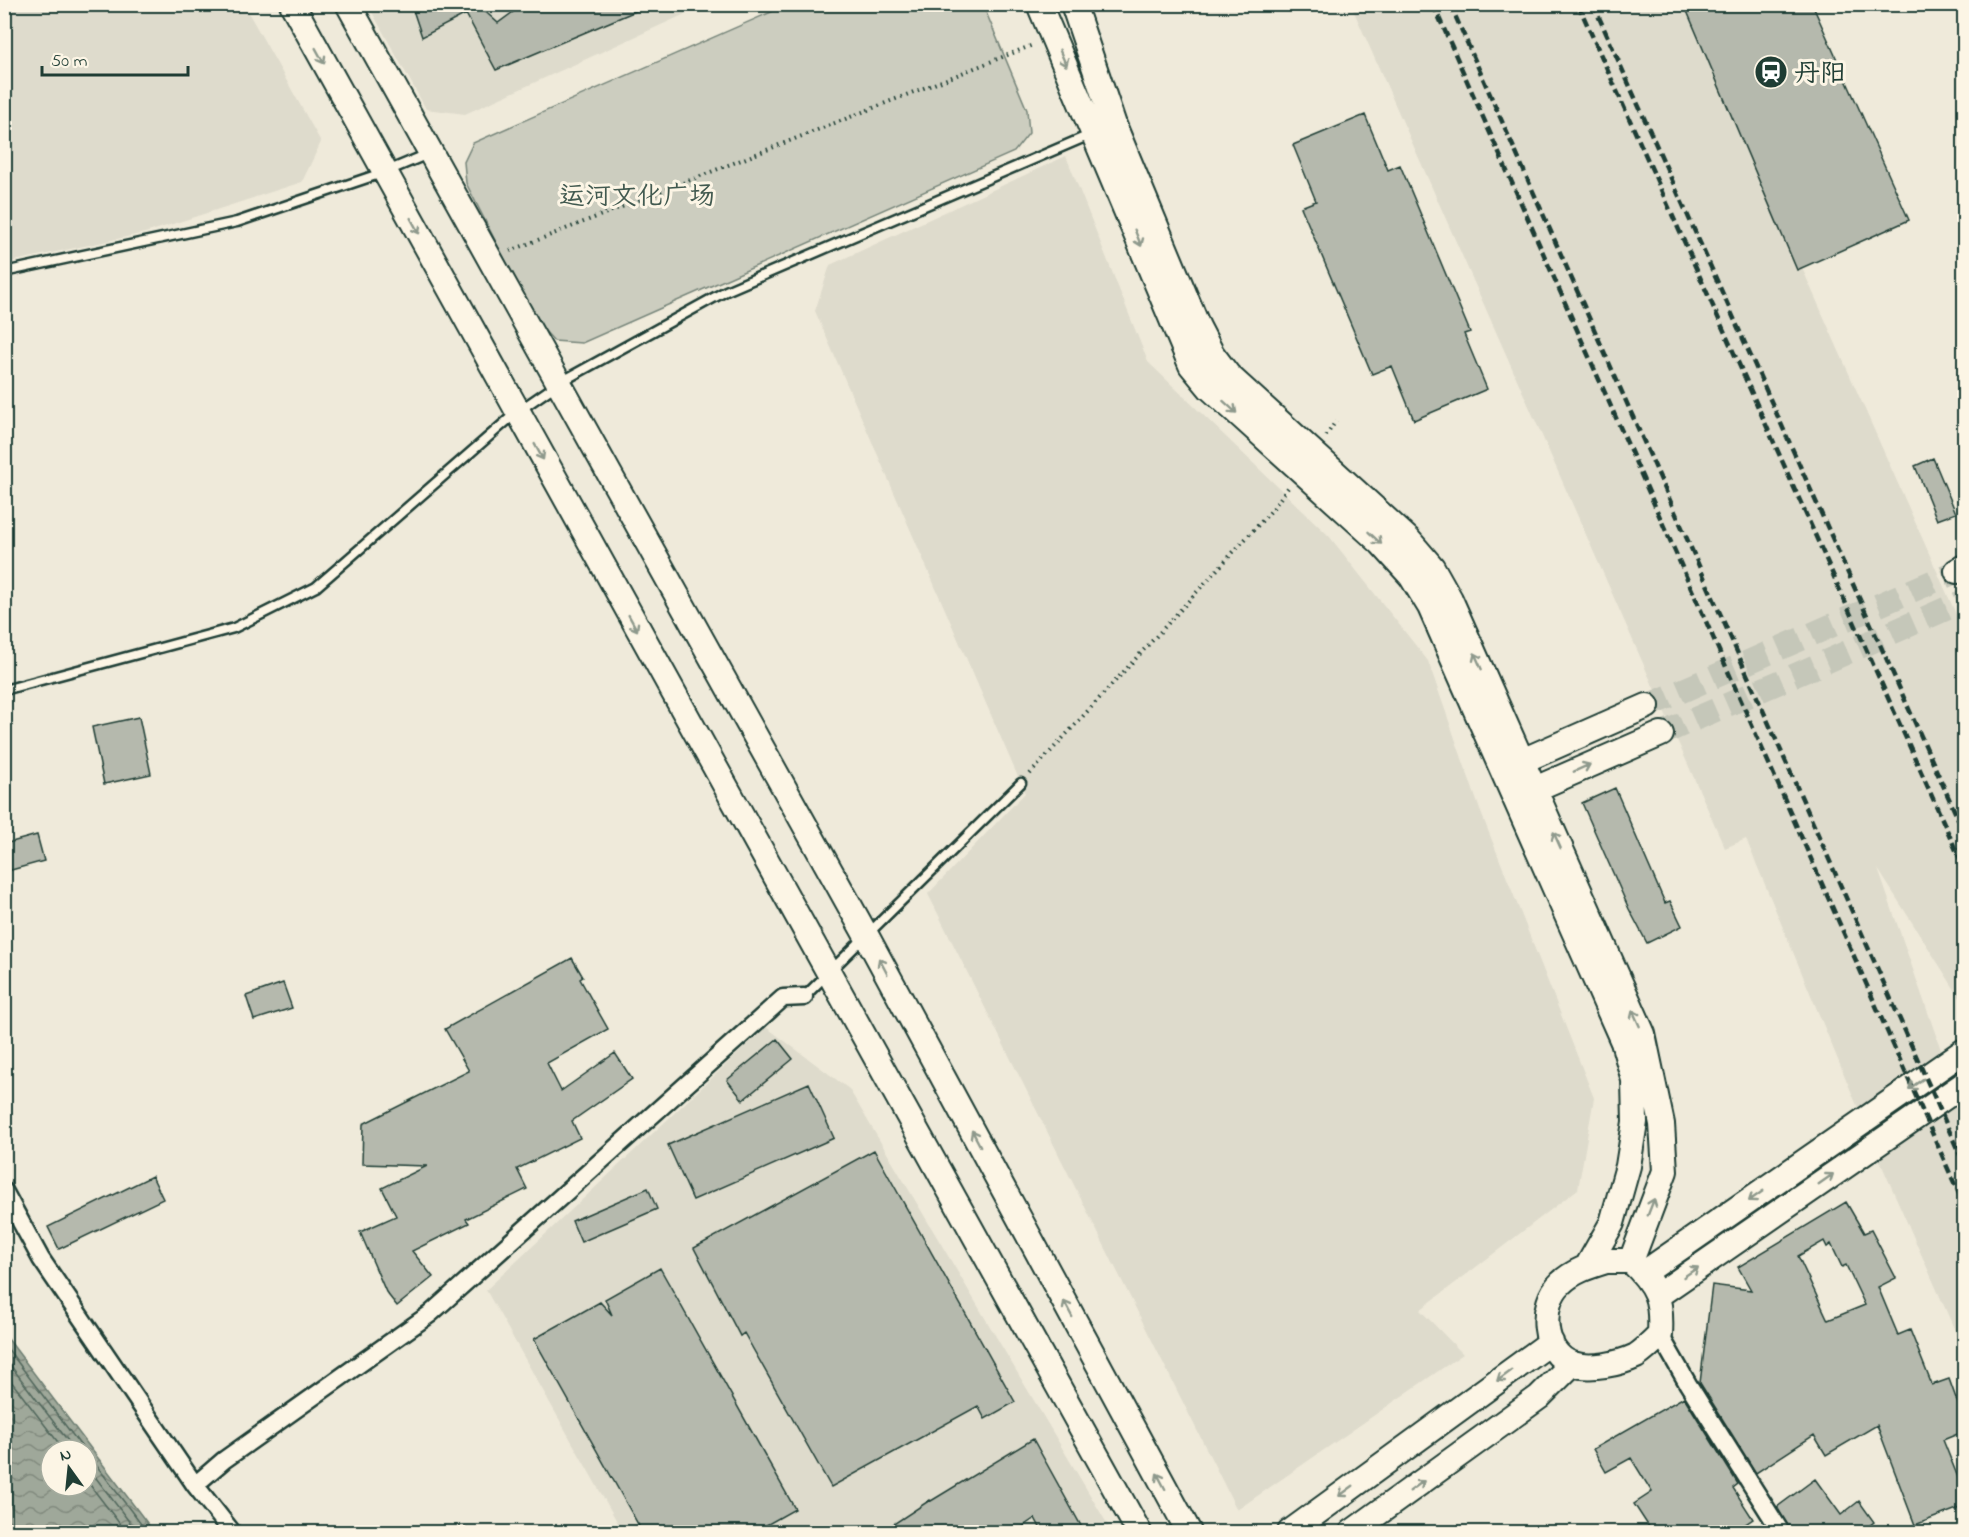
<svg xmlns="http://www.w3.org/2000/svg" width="1969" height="1537" font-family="'Indie Flower','LXGW WenKai TC',sans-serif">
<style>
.built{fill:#dedbcc}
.green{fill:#cccdbf;stroke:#76857a;stroke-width:1.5}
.water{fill:url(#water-waves);stroke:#6c7d71;stroke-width:1.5;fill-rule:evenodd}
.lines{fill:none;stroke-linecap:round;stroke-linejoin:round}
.shore{stroke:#52685d;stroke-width:1.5}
.building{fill:#b5b9ad;stroke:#1f3d34;stroke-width:1.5;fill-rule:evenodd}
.secondary-tunnel{stroke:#c5c7b9;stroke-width:24;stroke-dasharray:24 12;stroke-linecap:butt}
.lane-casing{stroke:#1f3d34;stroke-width:13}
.street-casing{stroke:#1f3d34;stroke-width:21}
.secondary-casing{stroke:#1f3d34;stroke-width:28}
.path{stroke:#1f3d34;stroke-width:4;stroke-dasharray:1.5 4.5;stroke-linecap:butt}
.lane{stroke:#fcf5e5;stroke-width:8}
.street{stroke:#fcf5e5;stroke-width:16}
.secondary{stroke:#fcf5e5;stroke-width:24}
.rail{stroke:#1f3d34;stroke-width:4.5;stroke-dasharray:9 4.5;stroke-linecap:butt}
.oneway{stroke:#8e998c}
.labels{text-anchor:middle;stroke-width:6;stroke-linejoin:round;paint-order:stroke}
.poi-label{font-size:26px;fill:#1f3d34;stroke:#fcf5e5;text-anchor:start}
.park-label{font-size:26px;fill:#425a50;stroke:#fcf5e5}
</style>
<defs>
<pattern id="water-waves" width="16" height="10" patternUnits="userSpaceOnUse" patternTransform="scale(1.5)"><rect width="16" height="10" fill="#9fa89a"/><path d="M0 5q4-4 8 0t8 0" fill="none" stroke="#818a7e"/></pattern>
</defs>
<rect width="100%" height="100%" fill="#efeada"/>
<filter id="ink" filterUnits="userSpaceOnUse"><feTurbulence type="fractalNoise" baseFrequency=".0167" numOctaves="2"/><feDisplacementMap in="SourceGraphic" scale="12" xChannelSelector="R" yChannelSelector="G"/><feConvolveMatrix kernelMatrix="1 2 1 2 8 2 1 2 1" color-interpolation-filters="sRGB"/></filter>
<g filter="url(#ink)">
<!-- built -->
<path class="built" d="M4,5H244L321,142L302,182L145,233L5,263Z
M368,5H705L465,114L426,109Z
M1351,5H1685L1964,632V1004L1878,869L1964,1116V1351L1883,1168L1746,839L1725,848Z
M1066,156L1148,362L1329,536L1428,661L1480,810L1594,1098L1578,1189L1420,1310L1463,1354L1237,1510L928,894L1025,793L815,311L830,265Z
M766,1027L849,1089L1112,1532H623L486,1290Z"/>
<!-- green -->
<path class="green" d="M787,5H983L1027,110L1029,133L1014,152L582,343L554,341L536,321L466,183L464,162L473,143Z"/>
<!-- water -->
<path class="water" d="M4,1335H5L154,1532H5ZM51,1450H87V1486H51Z"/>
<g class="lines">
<!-- shore -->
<path class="shore" d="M4,1344L84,1450
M4,1357L75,1450
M4,1372L64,1450
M87,1453L147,1532
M87,1466L137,1532
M87,1481L126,1532"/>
</g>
<!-- building -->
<path class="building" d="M411,4H486L480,7L498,23L524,4L650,5L496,70L466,14L422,37Z
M1684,4H1812L1909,220L1797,270Z
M1365,115L1388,170L1400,165L1470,332L1464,334L1487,389L1414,420L1392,366L1372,374L1301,207L1316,201L1293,145Z
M1933,458L1956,513L1937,520L1915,466Z
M139,717L151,774L104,784L92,727Z
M1615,788L1665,903L1670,901L1682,926L1647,943L1629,909L1582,803Z
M37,835L44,861L4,872V844Z
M572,958L583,977L580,979L608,1029L547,1063L561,1091L615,1053L632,1079L572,1121L580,1138L517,1169L527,1189L466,1219L469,1223L412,1251L433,1277L397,1306L386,1292L360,1232L396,1216L382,1188L427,1166L362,1164L363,1124L469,1071L445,1029Z
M283,983L292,1008L254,1020L246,996Z
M777,1039L793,1059L743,1100L727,1080Z
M809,1083L834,1138L693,1200L668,1145Z
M874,1150L1015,1402L985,1419L978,1406L831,1487L744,1333L740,1336L694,1248Z
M152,1176L163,1199L59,1249L48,1227Z
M648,1188L657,1209L581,1242L572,1221Z
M1846,1202L1864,1233L1871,1230L1896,1278L1878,1287L1898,1335L1910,1330L1932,1385L1949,1379L1965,1423V1431L1943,1440L1965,1495V1506L1915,1525L1877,1425L1826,1455L1814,1435L1756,1473L1700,1383L1712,1285L1751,1290L1738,1267ZM1824,1241L1827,1247L1831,1244L1842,1267L1846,1265L1865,1305L1828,1320L1798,1256Z
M660,1268L795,1509L752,1533H643L534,1339L600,1302L612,1315L605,1299Z
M1684,1397L1738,1484L1733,1488L1753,1519L1732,1533H1653L1634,1504L1652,1492L1631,1458L1606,1472L1593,1449Z
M1033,1439L1085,1533H1043L1035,1518L1013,1533H880L930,1500L931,1501Z
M1815,1479L1841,1515L1859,1501L1874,1522L1860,1533H1791L1777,1507Z"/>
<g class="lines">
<!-- secondary-tunnel -->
<path class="secondary-tunnel" d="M1647,706L1957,571
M1661,734L1964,601"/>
<defs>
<path id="lane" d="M4,272L237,222L385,172L428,154
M4,690L234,628L316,587L517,412L559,383L726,291L1092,134
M804,997L1021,783"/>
<path id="street" d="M4,1191L41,1259L195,1485L232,1532
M1660,1335L1688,1384L1781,1532
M195,1485L224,1460L430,1314L783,998L804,997"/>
<path id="secondary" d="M292,4L1139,1532
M348,4L866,935L1189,1532
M1039,4L1191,365L1210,388L1381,543L1411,576L1430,607L1623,1042L1634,1080L1635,1122L1628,1166L1612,1223L1587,1267
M1073,4L1114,125L1198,327L1212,354L1228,375L1408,539L1432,567L1450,599L1643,1034L1662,1124L1665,1171L1631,1261
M1957,571L1964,567
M1647,706L1522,761L1508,782L1535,789L1661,734
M1606,1261H1631C1657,1286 1662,1299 1660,1335C1653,1342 1644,1351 1636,1356C1619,1364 1590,1370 1573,1364C1541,1354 1539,1303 1561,1283C1573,1271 1590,1266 1606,1261Z
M1644,1273L1964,1051
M1657,1296L1964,1084
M1290,1532L1551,1342
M1352,1532L1539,1397L1572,1364"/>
</defs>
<!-- lane casing -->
<use href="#lane" class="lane-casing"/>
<!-- street casing -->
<use href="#street" class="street-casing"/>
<!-- secondary casing -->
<use href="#secondary" class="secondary-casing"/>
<!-- path -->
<path class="path" d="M510,251L1033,45
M1326,436L1336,421
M1030,774L1271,511L1290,485"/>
<!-- lane -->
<use href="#lane" class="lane"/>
<!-- street -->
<use href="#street" class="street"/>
<!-- secondary -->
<use href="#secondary" class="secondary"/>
<!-- rail -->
<path class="rail" d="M1433,4L1964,1205
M1450,4L1964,1164
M1578,4L1964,868
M1593,4L1964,832"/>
</g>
<!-- one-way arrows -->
<defs><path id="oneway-shaft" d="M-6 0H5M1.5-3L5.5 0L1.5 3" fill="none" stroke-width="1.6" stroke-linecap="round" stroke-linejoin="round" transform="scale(1.5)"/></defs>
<g class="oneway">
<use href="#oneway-shaft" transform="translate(320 56) rotate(61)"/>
<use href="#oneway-shaft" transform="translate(1063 58) rotate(67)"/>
<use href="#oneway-shaft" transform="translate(415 226) rotate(61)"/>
<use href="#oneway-shaft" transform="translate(1138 238) rotate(68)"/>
<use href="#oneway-shaft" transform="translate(1230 407) rotate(42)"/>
<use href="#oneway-shaft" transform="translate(539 452) rotate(61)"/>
<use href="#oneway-shaft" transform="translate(1375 538) rotate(43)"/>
<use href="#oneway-shaft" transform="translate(633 623) rotate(61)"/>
<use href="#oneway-shaft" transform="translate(1478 661) rotate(-114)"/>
<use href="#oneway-shaft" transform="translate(1582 768) rotate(-24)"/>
<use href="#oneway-shaft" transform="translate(1557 840) rotate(-114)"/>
<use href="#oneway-shaft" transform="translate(883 966) rotate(-118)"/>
<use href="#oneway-shaft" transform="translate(1636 1018) rotate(-114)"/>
<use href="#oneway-shaft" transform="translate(1916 1084) rotate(145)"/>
<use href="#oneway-shaft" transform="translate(976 1138) rotate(-118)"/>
<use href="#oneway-shaft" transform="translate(1826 1179) rotate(-35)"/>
<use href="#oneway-shaft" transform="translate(1756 1196) rotate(145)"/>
<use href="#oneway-shaft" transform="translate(1651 1207) rotate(-69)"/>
<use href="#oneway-shaft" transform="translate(1691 1272) rotate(-34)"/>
<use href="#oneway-shaft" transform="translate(1068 1309) rotate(-118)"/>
<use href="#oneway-shaft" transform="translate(1504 1376) rotate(144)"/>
<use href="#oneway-shaft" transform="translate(1161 1481) rotate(-118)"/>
<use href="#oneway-shaft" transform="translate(1417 1486) rotate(-36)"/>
<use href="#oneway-shaft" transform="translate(1346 1491) rotate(144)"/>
</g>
</g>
<!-- icons -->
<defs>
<symbol id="station-disc" viewBox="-11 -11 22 22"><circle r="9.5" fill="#1f3d34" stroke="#fcf5e5"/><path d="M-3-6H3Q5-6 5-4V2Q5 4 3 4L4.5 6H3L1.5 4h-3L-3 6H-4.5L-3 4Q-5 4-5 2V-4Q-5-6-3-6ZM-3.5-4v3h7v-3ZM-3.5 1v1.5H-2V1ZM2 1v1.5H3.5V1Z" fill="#fff"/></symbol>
</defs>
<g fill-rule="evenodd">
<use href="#station-disc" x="1752" y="53" width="38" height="38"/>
</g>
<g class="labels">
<!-- poi labels -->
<g class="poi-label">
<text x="1794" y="81">丹阳</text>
</g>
<!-- park labels -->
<g class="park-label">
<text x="637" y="204">运河文化广场</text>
</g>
</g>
<!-- margin -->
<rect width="1969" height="1537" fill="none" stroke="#fcf5e5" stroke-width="24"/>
<rect x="12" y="12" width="1945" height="1513" fill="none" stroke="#1f3d34" stroke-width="2" filter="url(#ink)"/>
<!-- north arrow -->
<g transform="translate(69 1468) rotate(345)"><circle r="28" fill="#fcf5e5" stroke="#a4ab9e" stroke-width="1.5"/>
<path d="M0-4.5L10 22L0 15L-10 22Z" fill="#1f3d34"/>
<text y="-9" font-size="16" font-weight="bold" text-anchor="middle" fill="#1f3d34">N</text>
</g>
<!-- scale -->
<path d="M42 66v9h146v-9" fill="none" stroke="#1f3d34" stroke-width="3"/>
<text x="51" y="66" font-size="18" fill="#1f3d34" stroke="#fcf5e5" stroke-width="4.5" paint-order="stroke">50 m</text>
</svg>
